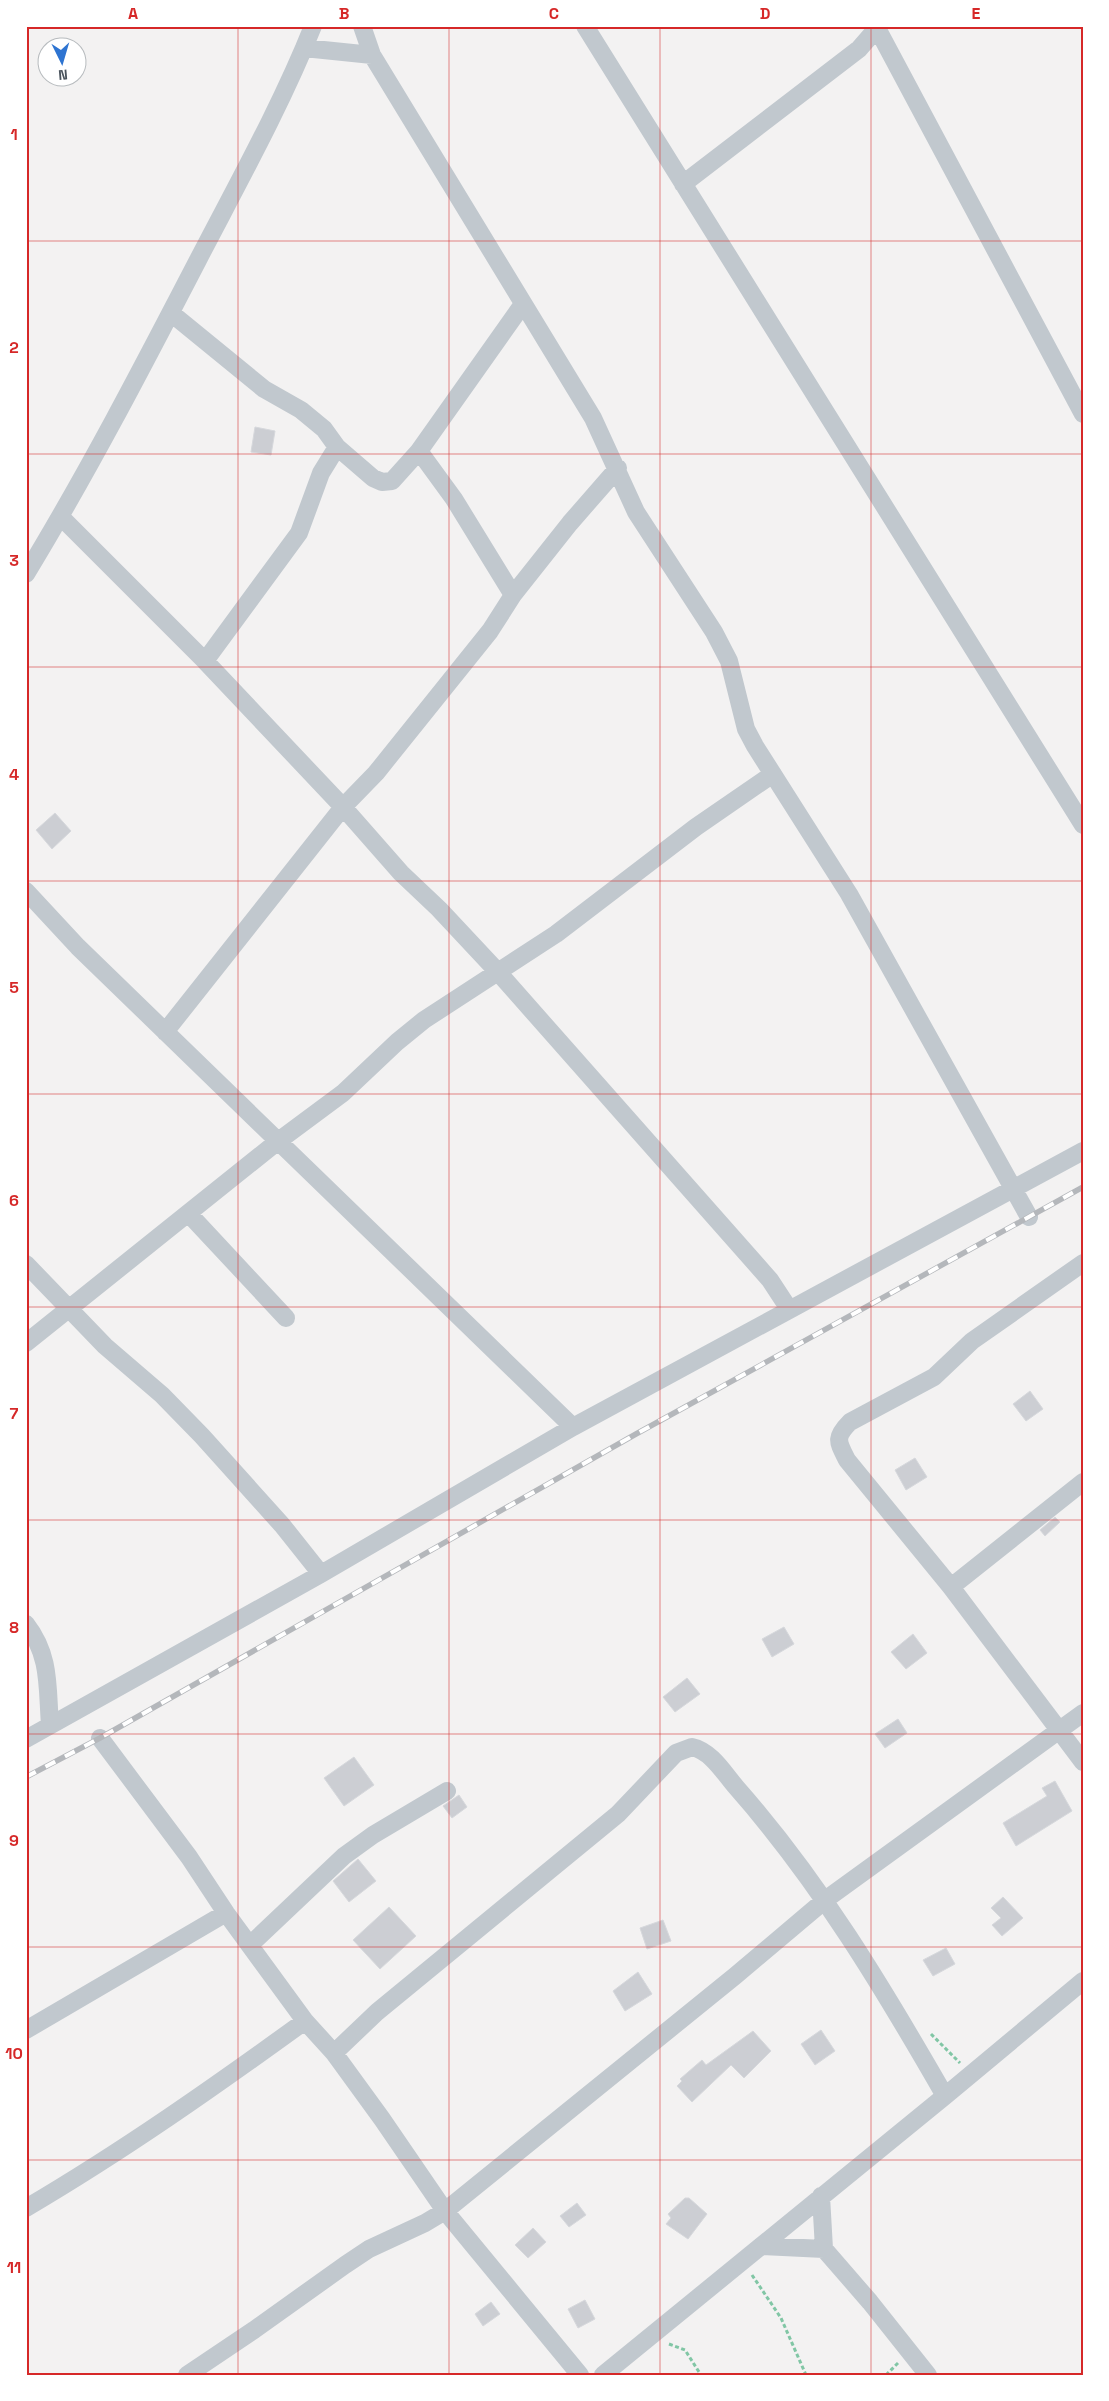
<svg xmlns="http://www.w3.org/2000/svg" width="1109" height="2401" font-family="'Space Grotesk',sans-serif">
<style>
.building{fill:#ccced3;stroke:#d6d8dc}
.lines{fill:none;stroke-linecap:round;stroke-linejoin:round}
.path{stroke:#81c6a5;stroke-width:3;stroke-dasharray:4 2.5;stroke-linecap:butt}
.street{stroke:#c1c8ce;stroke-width:18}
.rail-casing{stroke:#b4b7bb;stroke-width:5.5}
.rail{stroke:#fff;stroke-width:4;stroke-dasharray:11;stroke-linecap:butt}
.grid{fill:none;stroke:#d62828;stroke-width:1;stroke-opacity:0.55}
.neatline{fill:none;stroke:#d62828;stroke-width:2}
.grid-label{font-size:16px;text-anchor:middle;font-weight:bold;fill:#d62828}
</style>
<rect width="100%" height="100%" fill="#f3f2f2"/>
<!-- building -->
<path class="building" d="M255,427L275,431L271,455L251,452Z
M55,813L71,831L52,849L36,830Z
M1030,1391L1043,1409L1026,1421L1013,1404Z
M915,1458L927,1477L906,1490L895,1470Z
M1055,1517L1060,1522L1045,1536L1040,1530Z
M784,1627L794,1644L772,1657L762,1639Z
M913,1634L927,1653L906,1669L891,1652Z
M687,1678L700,1694L675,1712L663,1697Z
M898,1719L907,1733L885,1748L875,1734Z
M354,1757L374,1785L344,1806L324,1778Z
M1055,1781L1072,1811L1016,1846L1003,1823L1047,1796L1042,1788Z
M459,1795L467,1807L452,1818L443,1806Z
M358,1859L376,1881L349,1902L333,1881Z
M1003,1897L1023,1918L1002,1936L992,1925L1001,1918L991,1908Z
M389,1907L416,1936L380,1969L353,1940Z
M663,1920L671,1941L647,1949L640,1928Z
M946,1948L955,1964L933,1976L923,1960Z
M638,1972L652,1994L625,2011L613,1991Z
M821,2030L835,2051L815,2065L801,2044Z
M753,2031L771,2051L744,2078L731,2065L692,2102L677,2086L682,2081L680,2079L702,2060L706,2065Z
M685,2198H689L707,2214L688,2239L666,2224L671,2218L668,2214Z
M577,2203L586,2215L569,2227L560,2216Z
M533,2228L546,2242L528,2258L515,2245Z
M585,2300L595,2319L578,2328L568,2309Z
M491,2302L500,2314L483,2326L475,2314Z"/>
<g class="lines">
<!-- path -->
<path class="path" d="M931,2034L960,2063
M752,2275L781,2318L806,2375
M669,2344L685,2350L701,2375
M886,2375L898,2363"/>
<!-- street -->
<path class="street" d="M362,26L372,55L593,418L636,512L714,632L729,661L746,729L755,746L849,894L1029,1217
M585,26L1083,825
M878,30L1083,414
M304,48L372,55
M683,184L859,49L879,26
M171,313L264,389L301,410L324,429L337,447L373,478L382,482L392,481L419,451
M61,517L205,661L343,807L401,873L439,909L497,971L770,1280L789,1309
M26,574C88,472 143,366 198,260C238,183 281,106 313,26
M513,595L454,499L419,451L523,304
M205,661L299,533L321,473L337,447
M26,891L78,947L573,1427
M165,1032L343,807L376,773L490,631L513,595L570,523L618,468
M189,1214L286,1318
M1083,1263L972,1341L934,1377L850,1422C834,1438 838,1442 847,1460L951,1587L1083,1762
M26,1264L105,1346L162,1395L202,1436L282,1525L321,1574
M26,1343L277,1142L343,1093L397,1042L424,1020L556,934L696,827L773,774
M951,1587L1083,1482
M26,1624C51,1656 47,1688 50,1725
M100,1738L189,1857L226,1913L305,2021L334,2053L382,2119L445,2211L580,2375
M26,1739L321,1574L573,1427L1083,1151
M251,1944L344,1856L373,1835L447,1791
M26,2030L226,1913
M334,2053L377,2012L618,1814L676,1753L692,1747C711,1751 724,1773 736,1787C819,1881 883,1988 945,2096
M821,2196L824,2249L870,2302L928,2375
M26,2208C123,2151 214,2087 305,2021
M761,2246L824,2249
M187,2375L254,2330L345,2265L369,2249L425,2223L445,2211L735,1976L825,1900L1083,1713
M603,2375L945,2096L1083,1981"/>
<defs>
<path id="rail" d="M26,1777L100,1738L636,1434L1083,1187"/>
</defs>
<!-- rail casing -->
<use href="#rail" class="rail-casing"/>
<!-- rail -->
<use href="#rail" class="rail"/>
</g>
<!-- grid -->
<path class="grid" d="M238,26V2375M449,26V2375M660,26V2375M871,26V2375M26,241H1083M26,454H1083M26,667H1083M26,881H1083M26,1094H1083M26,1307H1083M26,1520H1083M26,1734H1083M26,1947H1083M26,2160H1083"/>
<!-- border -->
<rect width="1109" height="2401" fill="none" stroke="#ffffff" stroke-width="55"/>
<!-- north arrow -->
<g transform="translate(62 62) rotate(175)"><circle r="24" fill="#ffffff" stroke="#b7bbbe"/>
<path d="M0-4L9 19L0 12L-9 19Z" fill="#2e74d1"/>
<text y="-8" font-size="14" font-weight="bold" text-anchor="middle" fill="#4b545d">N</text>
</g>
<rect x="28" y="28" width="1054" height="2346" class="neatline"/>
<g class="grid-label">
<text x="133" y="19">A</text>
<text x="344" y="19">B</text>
<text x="554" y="19">C</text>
<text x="765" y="19">D</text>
<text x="976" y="19">E</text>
<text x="14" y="140">1</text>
<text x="14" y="353">2</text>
<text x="14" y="566">3</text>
<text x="14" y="780">4</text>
<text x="14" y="993">5</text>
<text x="14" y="1206">6</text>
<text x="14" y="1419">7</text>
<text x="14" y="1633">8</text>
<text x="14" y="1846">9</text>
<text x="14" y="2059">10</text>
<text x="14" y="2273">11</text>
</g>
</svg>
